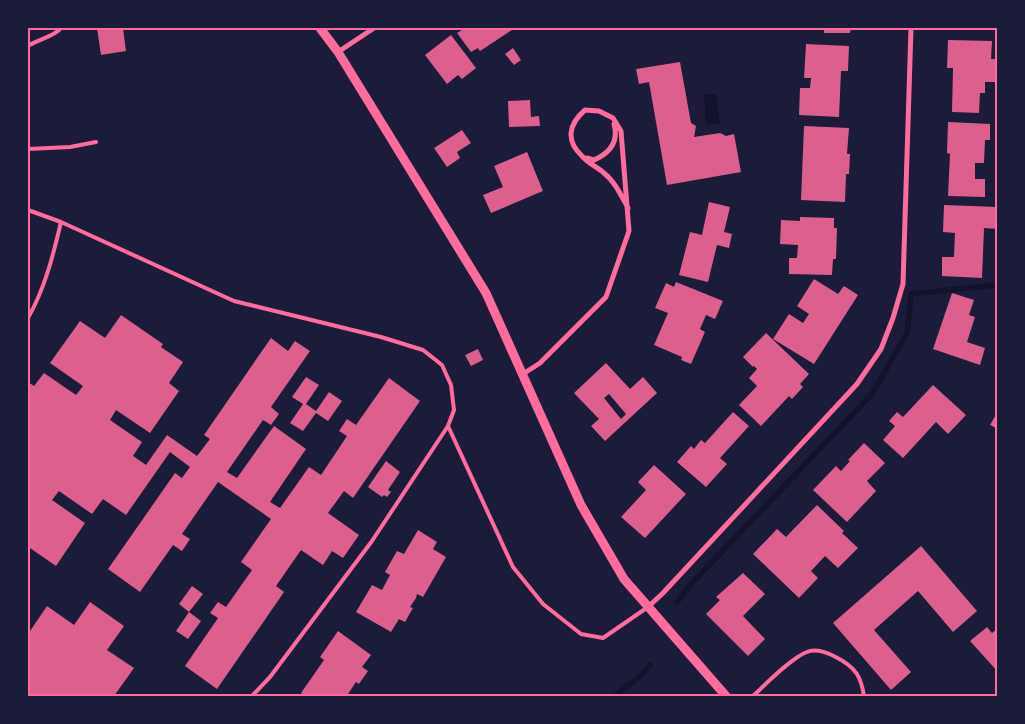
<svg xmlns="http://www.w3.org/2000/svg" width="1025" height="724" font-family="'Exo 2',sans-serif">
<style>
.water{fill:#12122b}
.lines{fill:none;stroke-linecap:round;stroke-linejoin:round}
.stream{stroke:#12122b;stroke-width:5.5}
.building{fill:#dd5f8e;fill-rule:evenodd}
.service{stroke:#ff6b9d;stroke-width:4}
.minor{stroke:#ff6b9d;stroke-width:5}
.tertiary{stroke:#ff6b9d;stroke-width:9}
.neatline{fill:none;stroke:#ff6b9d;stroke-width:2}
</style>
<rect width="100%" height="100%" fill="#1b1b3a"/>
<!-- water -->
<path class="water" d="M716,94L720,123L706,125L704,95Z"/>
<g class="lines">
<!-- stream -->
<path class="stream" d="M677,602L693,582L872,394L907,333L911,294L998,285
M615,696L641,675L650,665"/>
</g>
<!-- building -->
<path class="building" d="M97,28H123L126,51L101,55Z
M465,28H515L480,51L478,48L471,52L457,33Z
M824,28H851L850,33H824Z
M451,35L476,68L462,79L458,75L447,84L425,55Z
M948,40L992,41L991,59H998V82H985V93H980L979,113L952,112L953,68H947Z
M806,44L849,46L848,71H841L839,117L799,115L800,88H810L811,78H804Z
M513,48L521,60L514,65L505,54Z
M680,62L691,123L696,126L694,137L720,133L726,136L734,134L741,172L667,185L649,82L639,84L636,69Z
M530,100L531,117L539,116L540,126L509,127L508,101Z
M948,122L990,124V140H985L984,163H975V179H985V197L948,196L950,154L947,153Z
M804,126L849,128L847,154H850L849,174H846L845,202L801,200Z
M462,130L471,143L457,152L460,158L447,167L434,148Z
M527,152L543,191L491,213L483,195L503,187L494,166Z
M709,202L730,207L724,232L732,234L729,248L717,245L708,282L679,275L690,232L702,235Z
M944,205L998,207V229L984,228L982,278L942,276V257H954L955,233L943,232Z
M800,217L834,218V228H837L836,259H833L832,275L789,274V258H797L798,245L780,244L781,220L800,221Z
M814,279L838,294L844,286L858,295L814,364L773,339L789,314L803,323L809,314L797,306Z
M676,282L723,301L715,319L706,315L700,329L705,332L691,364L681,360L682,357L654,345L668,313L655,308L666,283L674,287Z
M952,293L974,300L969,315L975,317L967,342L985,348L980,365L933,349Z
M121,315L163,344L161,347L183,362L169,383L179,391L150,433L116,410L110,420L142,442L133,456L146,465L167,435L197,456L210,439L204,435L271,338L288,351L295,341L310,351L271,407L279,414L271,425L263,420L227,472L237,478L274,426L306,449L270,502L280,508L309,467L321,475L347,436L339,431L347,419L356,425L389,378L420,401L353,498L344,491L328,513L359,535L343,558L332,551L323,565L301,550L276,586L284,592L217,689L185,666L218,618L210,613L218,602L226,607L252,570L241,562L271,519L218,482L182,534L190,539L182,551L173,545L140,592L108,569L175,473L182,478L190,467L170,452L126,515L103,499L92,514L59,491L52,500L85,523L56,566L30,548L28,552V382L34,386L44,373L76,395L83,386L50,363L80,321L105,338Z
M766,333L809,374L800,384L803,387L792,399L789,396L761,426L739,405L757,386L749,378L757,369L754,366L753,367L743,357Z
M478,349L483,360L471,366L465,355Z
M606,363L630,389L643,377L657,393L605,441L591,426L599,419L574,393ZM609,394L626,414L621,419L604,398Z
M306,377L319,385L306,404L316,411L329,392L342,401L328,421L316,413L303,431L290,423L303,404L292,397Z
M933,385L966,415L948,434L936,422L903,458L883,440L895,426L889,421L897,412L903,417Z
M998,411V429L990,425Z
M733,412L749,426L720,458L727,464L706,487L677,462L691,446L694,449L701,440L705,443Z
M864,443L885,463L867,481L876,491L847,522L813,490L836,466L841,471L850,461L848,460Z
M386,461L400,472L388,490L391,492L387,497L384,495L382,497L368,487Z
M654,465L686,494L645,538L621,517L646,490L638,482Z
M817,505L844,531L842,533L858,548L838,568L825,556L811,571L818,578L799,598L753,554L777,529L786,537Z
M418,530L437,542L433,549L446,557L423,597L417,594L416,598L410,607L413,608L405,622L399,619L391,632L356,612L372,585L382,590L390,575L385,572L397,551L404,554Z
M921,546L977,611L953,632L918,591L874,630L911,672L891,690L833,623Z
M743,573L765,594L743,616L765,639L748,656L706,614L720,600L716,597Z
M192,586L203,594L189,612L179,604Z
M90,602L124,626L107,650L134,668L114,696H28V634L47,606L74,625Z
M189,612L201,621L188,639L176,631Z
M987,627L992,633L998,628V672L970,641Z
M338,631L371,655L362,667L368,671L359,684L356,682L348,694L352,696H305L301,693L324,660L320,657Z"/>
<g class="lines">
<!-- service -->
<path class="service" d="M28,46C38,39 54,37 61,28
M28,149L70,147L96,142
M28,210L61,222L234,301L381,337L423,350L442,365L451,385L454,410L448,426L513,567L543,604L581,634L603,638L648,607
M28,318C45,288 53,256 61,222
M252,696L270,677L372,541L448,426
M753,696C766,684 791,658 807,652C821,646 849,662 857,674C861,681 863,689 864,696"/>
<!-- minor -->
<path class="minor" d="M338,52L374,28
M587,158L594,160C610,153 619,142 614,124
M523,374L540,363L606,297L629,231L621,131L613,118L599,111L585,110C569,124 565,140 582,156C588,163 597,167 604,173C615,182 621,195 628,208
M648,607L663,593L857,384L881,349L893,318L903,284L911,28"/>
<!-- tertiary -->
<path class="tertiary" d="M320,28L338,52L486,293L581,505L624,579L726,696"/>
</g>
<!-- border -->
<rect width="1025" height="724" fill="none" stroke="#1b1b3a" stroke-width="58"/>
<rect x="29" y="29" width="967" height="666" class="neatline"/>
</svg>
